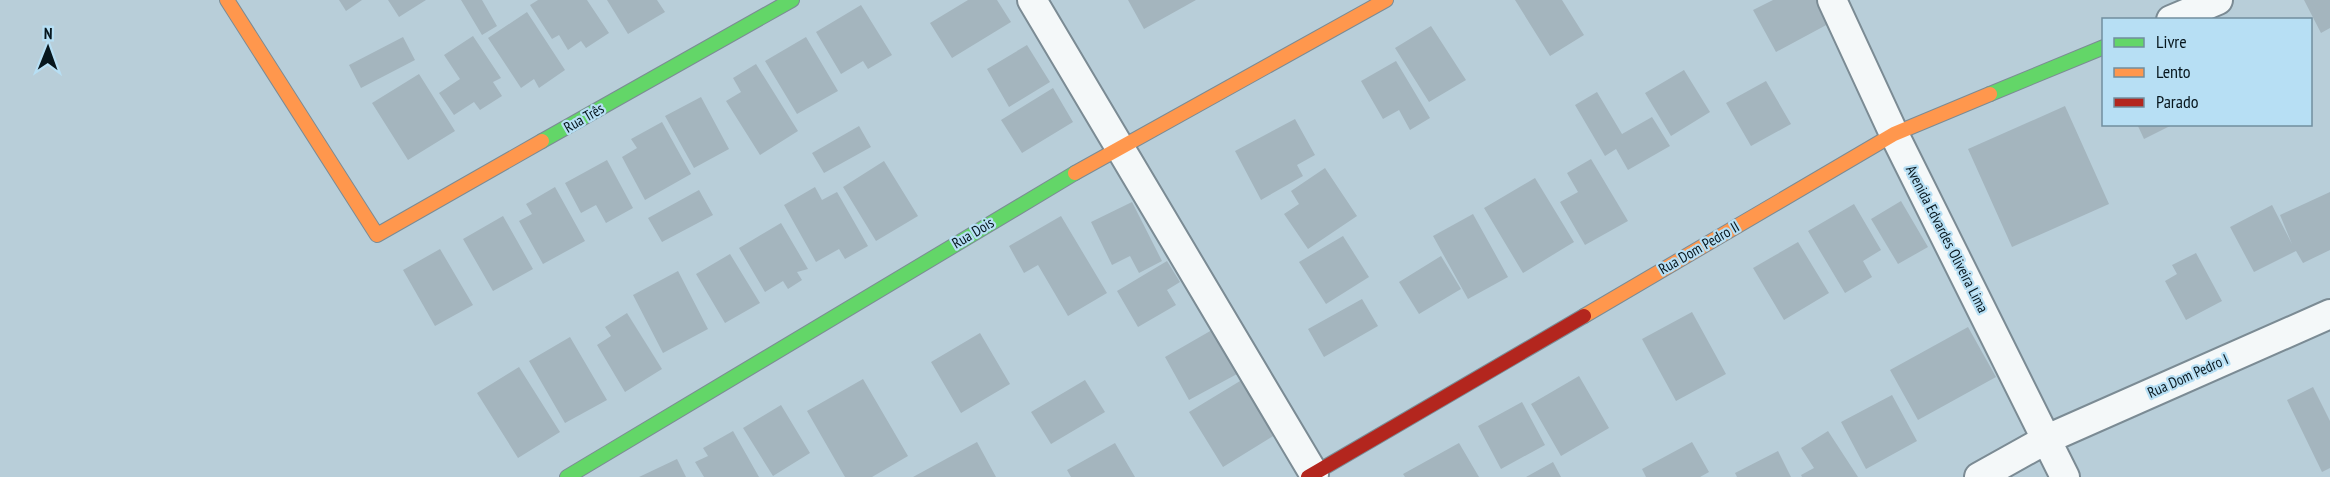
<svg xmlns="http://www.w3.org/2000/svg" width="2330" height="477" font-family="'PT Sans Narrow',sans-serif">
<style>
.building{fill:#a4b5be}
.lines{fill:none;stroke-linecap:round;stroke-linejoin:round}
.street-casing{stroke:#7b8b94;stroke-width:32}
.fast-casing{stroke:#7b8b94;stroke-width:16}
.slow-casing{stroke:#7b8b94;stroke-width:16}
.jam-casing{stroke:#7b8b94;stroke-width:16}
.street{stroke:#f4f8f9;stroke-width:28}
.fast{stroke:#63d668;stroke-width:14}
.slow{stroke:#ff974d;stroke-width:14}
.jam{stroke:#b3261e;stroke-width:14}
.labels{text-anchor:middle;stroke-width:4.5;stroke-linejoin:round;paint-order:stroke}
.street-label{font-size:15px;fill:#07161d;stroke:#b7dff4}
</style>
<rect width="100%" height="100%" fill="#b8ced9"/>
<!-- building -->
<path class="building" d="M339,0H362L346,11Z
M388,0H426L399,17Z
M461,0H482L497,26L482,35Z
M538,0H587L609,33L586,48L581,41L568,50L559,35L552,39L530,5Z
M607,0H657L665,12L628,34Z
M968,0H997L1011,22L952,58L930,23Z
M1128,0H1196L1144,29Z
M1515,0H1562L1584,35L1550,56Z
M1773,0H1818L1830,23L1776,52L1753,10Z
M2304,0H2330V28L2321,33Z
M861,5L892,55L868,69L863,61L841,74L816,32Z
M527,12L565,70L539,88L534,79L521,88L488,38Z
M1431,26L1466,80L1429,102L1395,48Z
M473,36L501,78L493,82L502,96L480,110L474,102L454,115L439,93L460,79L444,55Z
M403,37L415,60L361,88L349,65Z
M806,37L838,91L797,114L765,61Z
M1027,45L1050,82L1009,107L987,69Z
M1396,61L1430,118L1410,130L1399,110L1383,119L1361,81Z
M756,64L798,131L760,155L726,101L741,92L733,78Z
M1684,70L1710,112L1671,136L1645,93Z
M419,74L455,131L408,160L372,103Z
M1766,81L1791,124L1751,146L1726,103Z
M1053,88L1073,122L1022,153L1001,120Z
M1597,92L1622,134L1652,117L1670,146L1628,170L1616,149L1605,156L1575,105Z
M701,97L729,149L694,168L665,116Z
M2065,106L2109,204L2012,247L1968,149Z
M1295,119L1315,155L1297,165L1303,176L1261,200L1235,151Z
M662,122L691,174L645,200L622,157L637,148L631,139Z
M2137,124H2174L2144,139Z
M859,126L871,147L824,173L812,153Z
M1591,159L1628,221L1585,245L1560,202L1578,192L1567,173Z
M607,160L633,208L606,223L596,205L581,213L565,183Z
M884,161L918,216L876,241L843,187Z
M1325,168L1357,216L1308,249L1284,214L1299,204L1291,191Z
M1535,178L1574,242L1523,273L1484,208Z
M555,187L585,241L543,264L519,221L532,214L526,204Z
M815,187L822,200L837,192L868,246L845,259L839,249L816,262L784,205Z
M699,190L713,215L662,242L648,218Z
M2330,192V250L2303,263L2296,251L2254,272L2230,227L2272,205L2292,244L2280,215Z
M1901,201L1928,247L1898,264L1871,219Z
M1132,202L1162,261L1139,273L1130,256L1112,265L1091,222Z
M1854,204L1881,250L1863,261L1872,277L1845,293L1808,231Z
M1473,214L1508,277L1468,299L1433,236Z
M503,216L533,269L493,291L463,239Z
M1061,216L1107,293L1068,316L1038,265L1024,273L1009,246Z
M781,223L808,269L797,272L802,280L788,289L783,281L765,292L739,248Z
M1343,236L1369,277L1326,304L1299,262Z
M1798,242L1829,293L1784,320L1753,268Z
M440,249L473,305L435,326L403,270Z
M2196,253L2222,301L2186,320L2165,281L2177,274L2172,265Z
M730,254L760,303L725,323L696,274Z
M1441,256L1461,289L1419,314L1399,282Z
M1167,261L1180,282L1167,290L1176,305L1138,327L1117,291Z
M678,271L708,329L663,353L633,295Z
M1362,299L1378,326L1324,357L1308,329Z
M1692,312L1726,374L1676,401L1642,339Z
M627,313L662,369L625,392L597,345L611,336L605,327Z
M1968,327L1996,377L1918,420L1890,370Z
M1212,330L1237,374L1189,400L1165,357Z
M980,333L1010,384L961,413L931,362Z
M570,337L607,400L565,423L529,361Z
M519,367L560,432L518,458L477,393Z
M1579,376L1609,428L1561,456L1531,404Z
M1245,378L1278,433L1223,467L1189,412Z
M863,379L908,456L872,477H845L807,411Z
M1085,380L1105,412L1051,444L1031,412Z
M2313,387L2330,421V468L2322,472L2287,400Z
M1892,395L1917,441L1866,469L1841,422Z
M1522,402L1545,445L1501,469L1478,426Z
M781,405L810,453L773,476L743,428Z
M733,431L759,477H704L695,462L708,456L703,448Z
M1828,431L1858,477H1802L1801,475L1814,468L1801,448Z
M977,442L996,477H913Z
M1692,442L1709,472L1700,477H1646L1642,469Z
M1115,443L1135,477H1071L1067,470Z
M1459,443L1479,477H1405L1403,474Z
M1778,451L1791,477H1737L1735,473Z
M677,459L686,477H639Z
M1553,462L1561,477H1526Z"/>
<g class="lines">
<defs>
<path id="street" d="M1032,0L1314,474
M1832,0L1894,134L2065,477
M2171,20L2218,0
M1979,477L2047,439L2330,314"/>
<path id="fast" d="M1990,94L2104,47
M542,141L792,0
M567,477L1075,173"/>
<path id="slow" d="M227,0L377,235L542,141
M1075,173L1386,0
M1584,316L1894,134L1990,94"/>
<path id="jam" d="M1308,477L1584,316"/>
</defs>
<!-- street casing -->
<use href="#street" class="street-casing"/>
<!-- fast casing -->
<use href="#fast" class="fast-casing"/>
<!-- slow casing -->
<use href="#slow" class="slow-casing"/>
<!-- jam casing -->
<use href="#jam" class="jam-casing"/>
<!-- street -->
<use href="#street" class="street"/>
<!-- fast -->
<use href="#fast" class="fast"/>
<!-- slow -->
<use href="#slow" class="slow"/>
<!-- jam -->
<use href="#jam" class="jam"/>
</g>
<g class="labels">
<!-- street labels -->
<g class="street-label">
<text transform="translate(584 118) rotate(-30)" y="5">Rua Três</text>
<text transform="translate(973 233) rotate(-31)" y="5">Rua Dois</text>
<text transform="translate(1947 239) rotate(63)" y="5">Avenida Edvardes Oliveira Lima</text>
<text transform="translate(1699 248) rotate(-30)" y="5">Rua Dom Pedro II</text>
<text transform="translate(2188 376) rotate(-24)" y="5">Rua Dom Pedro I</text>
</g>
</g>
<!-- legend -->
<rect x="2102" y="18" width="210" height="108" fill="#b7dff4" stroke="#718f9e" stroke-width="1.5"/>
<rect x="2114" y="38" width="30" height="9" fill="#63d668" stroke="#718f9e" stroke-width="1.5"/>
<text x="2156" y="48" font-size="18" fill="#07161d">Livre</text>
<rect x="2114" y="68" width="30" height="9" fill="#ff974d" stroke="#718f9e" stroke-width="1.5"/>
<text x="2156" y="78" font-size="18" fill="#07161d">Lento</text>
<rect x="2114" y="98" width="30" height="9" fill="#b3261e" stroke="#718f9e" stroke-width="1.5"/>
<text x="2156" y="108" font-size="18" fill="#07161d">Parado</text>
<!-- north arrow -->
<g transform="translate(48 48) rotate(1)" stroke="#b7dff4" stroke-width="4.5" paint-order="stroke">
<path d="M0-4.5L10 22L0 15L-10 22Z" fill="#07161d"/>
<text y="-9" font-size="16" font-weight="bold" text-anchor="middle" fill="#07161d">N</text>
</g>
</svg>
